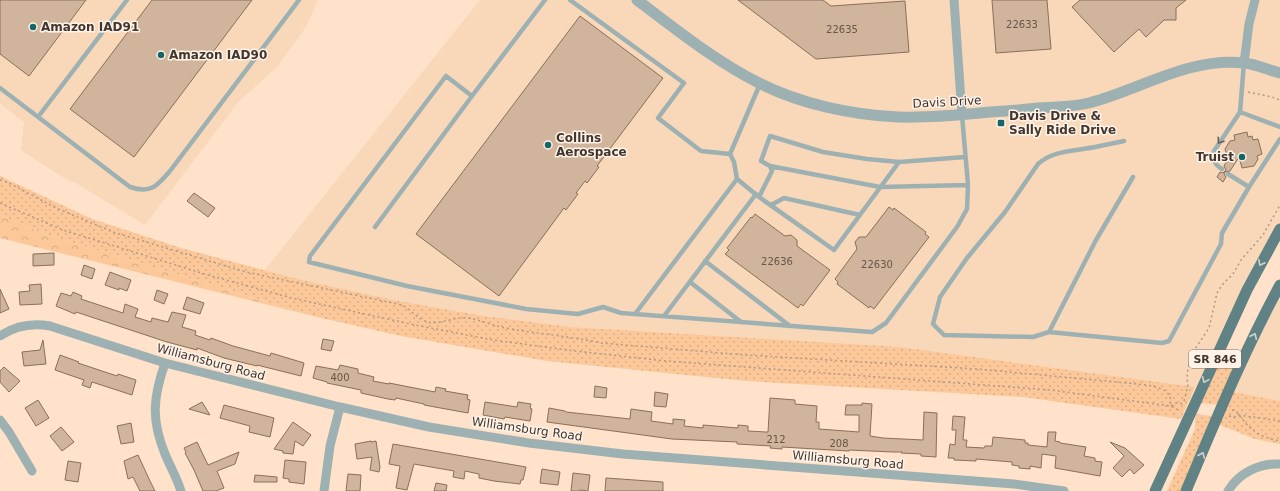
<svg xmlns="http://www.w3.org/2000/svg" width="1280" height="491" font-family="'DejaVu Sans',sans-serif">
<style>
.built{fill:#f9d7b9}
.grass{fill:url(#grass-dots)}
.forest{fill:url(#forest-crowns)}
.building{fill:#d0b49c;stroke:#89705a}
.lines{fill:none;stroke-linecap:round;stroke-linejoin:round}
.path{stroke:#af9987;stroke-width:1.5;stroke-dasharray:2 3;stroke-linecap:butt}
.service{stroke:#9eb1b2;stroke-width:4.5}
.minor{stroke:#9eb1b2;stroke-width:9}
.tertiary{stroke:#9eb1b2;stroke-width:11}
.primary{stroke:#608284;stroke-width:11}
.oneway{stroke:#62615c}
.oneway2{stroke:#cfd1cb}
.poi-dot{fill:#166569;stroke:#fff3e9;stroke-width:1.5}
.labels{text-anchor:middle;stroke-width:3;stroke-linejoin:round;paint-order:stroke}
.number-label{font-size:10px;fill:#655649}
.shield{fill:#fff3e9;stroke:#7a6f65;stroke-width:1}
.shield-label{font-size:11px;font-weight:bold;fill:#41362d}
.poi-label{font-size:12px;font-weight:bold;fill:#41362d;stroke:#fff3e9;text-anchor:start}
.street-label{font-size:12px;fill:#41362d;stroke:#fff3e9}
</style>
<defs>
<pattern id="grass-dots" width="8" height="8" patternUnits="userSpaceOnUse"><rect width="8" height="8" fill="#fcc899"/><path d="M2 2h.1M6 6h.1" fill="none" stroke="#d9ac84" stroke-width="1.8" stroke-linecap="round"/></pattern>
<pattern id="forest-crowns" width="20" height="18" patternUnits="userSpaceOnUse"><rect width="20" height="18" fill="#fcc899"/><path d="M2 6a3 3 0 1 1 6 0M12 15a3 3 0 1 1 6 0" fill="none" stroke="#d9ac84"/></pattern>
</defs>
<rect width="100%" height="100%" fill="#ffe2c9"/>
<!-- built -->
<path class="built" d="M0,0H318L306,27L276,68L238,102L145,225L74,182H71L56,173L21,150L24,122L0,104Z
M480,0H1280V229L1202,388L900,347L571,327L484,316L393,300L297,279L264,271Z
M1280,285V401L1229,391Z"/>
<!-- grass -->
<path class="grass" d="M0,176L92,219L181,248L297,279L393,300L484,316L571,327L900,347L1195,387L1181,419L1023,397L746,381L547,361L401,336L317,317L48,235L0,215Z
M1221,359L1235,366L1218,405L1201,403Z
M1229,391L1280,401V444L1255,439L1215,423Z
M1196,414L1212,416L1180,491H1167L1195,429V418Z"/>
<!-- forest -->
<path class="forest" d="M0,215L48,235L317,317L0,238Z"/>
<!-- building -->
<path class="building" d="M0,0H86L29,76L0,54Z
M152,0H252L134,157L70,109Z
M738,0H823L831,6L905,1L909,52L816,59Z
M992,0H1047L1051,49L996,53Z
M1080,0H1186L1176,8V20H1164L1146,37L1139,29L1114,52L1072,7Z
M580,16L663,78L597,166L599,167L587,183L585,181L576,193L578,194L566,210L564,208L499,296L416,234Z
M1247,132L1248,137L1252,136L1253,140L1258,139L1262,154L1257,156L1258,159L1254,166L1242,168L1239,157L1230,171L1225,172L1224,174L1226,177L1223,182L1217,177L1220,172L1223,173L1226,170L1224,166L1228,159L1225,149L1230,141L1235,140L1234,135Z
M194,193L215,208L208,217L187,201Z
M889,207L893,210L894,208L926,232L925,234L929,237L874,309L870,306L869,308L837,284L838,282L835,279L857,249L855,242L859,237H866Z
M755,214L785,236L791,235L797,240V246L830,270L803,306L801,304L798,308L725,254L729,250L727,248L751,217L752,218Z
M54,253V265L33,266V254Z
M84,265L95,269L92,279L81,275Z
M110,272L131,280L127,291L119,288V290L105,285Z
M41,284L42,304L20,305L19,292L30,291L29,285Z
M0,289L9,309L0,313Z
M157,290L168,294L164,304L154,300Z
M73,292L82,296L81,299L123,313L125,304L138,309L135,317L151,322L152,318L168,322L172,312L186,315L182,327L196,331L195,335L210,340L211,338L233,346L270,356L271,353L304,363L301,376L257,365V366L224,358L197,348V350L167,342L76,312L75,314L56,306L61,293L71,296Z
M187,297L204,303L200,314L183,309Z
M323,339L334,341L331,351L321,349Z
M43,340L46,364L24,366L22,352L40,350Z
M60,355L79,362L78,363L117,376L118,374L136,380L132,395L92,382L90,388L82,385L84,380L55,370Z
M340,365L358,369V373L374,377L373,381L389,384V383L435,392L436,387L446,389L445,391L468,395L467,399L470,400L468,413L424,405V404L396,398L395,400L388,399L361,393V390L327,383V382L313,378L316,366L338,370Z
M4,367L20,381L9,392L0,382V371Z
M595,386L607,388L606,398L594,397Z
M655,392L668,394L666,407L654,406Z
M770,398L795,400V404L817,406L816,422H819V429L859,432V415H845L846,405H862V403L872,404L870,436L883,438L923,440L924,412L937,413L936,457L921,456V454L901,453L902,452H893L849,450V451L782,447V449L770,448L771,446L737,444V442L672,439L547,422L549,408L565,411L566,412L630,419L631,409L652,412L651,421L673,424V419L685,420L684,426L703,428V425L738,428V425L748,426V431L766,432H768Z
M38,400L49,418L36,426L25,408Z
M202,402L210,415L189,409Z
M485,402L517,407L518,402L531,404L530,408L532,409L530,421L505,417L504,419L483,415Z
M224,405L274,418L270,437L249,432L250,426L220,418Z
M953,416L965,417L963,440H967L966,447L984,448L985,446H992L993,437L1025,440V443H1028V445L1047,447L1048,432H1056L1055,441L1060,442V443L1086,447L1084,456L1095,458V461L1102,462L1100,476L1055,468L1056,456L1042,454L1041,468L1030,466V469L1019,468V466L1012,465V462L976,459V461L954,460V458H948L950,444L955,445L956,430H952Z
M293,422L311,435L303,446L295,441L293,454L283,453V451L274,449Z
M131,423L134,442L121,444L117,426Z
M61,427L74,442L62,451L50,436Z
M371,441V442L376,441L380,467L379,472L370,470L372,457L357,459L355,444Z
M197,442L208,465L239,452L235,464L217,471L224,488L216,491H203L194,470L185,453L186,452L184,448Z
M1110,442L1125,448L1144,465L1134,474L1130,469L1122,477L1113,468L1124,456Z
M393,444L526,467L523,480H521L520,484L494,481L479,478V474L465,471L464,479L453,477L454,471L414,464L407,490L396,488L400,466L389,464Z
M138,455L150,481L155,491H140L133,477L128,479L124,461Z
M285,460L306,462L304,484L289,482V479L283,478Z
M68,461L81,463L78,482L65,480Z
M542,469L560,472L558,485L540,483Z
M573,473L590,475L588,491L580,490V491H571Z
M348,474L361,475L360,491H346Z
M255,475L277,477V482H254Z
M606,478L663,482V491H605Z
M436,483L447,485L446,491H434Z"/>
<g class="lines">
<!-- path -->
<path class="path" d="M1248,92L1272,97L1280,100
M0,180L7,182L56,208L113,232L246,272L402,305C411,310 419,320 428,322C441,325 455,316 468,318C481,320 493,326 506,328C538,334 569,336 601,343L746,355L977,369L1138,384C1151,386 1175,387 1170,406
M0,203L63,230L208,275L292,298L415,325L493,340L575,351L666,361L1050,390L1171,406L1175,409L1181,410
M1184,401L1188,385L1187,378L1188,368L1195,349L1209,328L1217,293L1222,285L1233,274L1241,260L1263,235L1280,205
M1171,406L1176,403L1185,404
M1232,410L1236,411C1249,429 1258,437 1280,441
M1229,416L1234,417L1239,415L1280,421"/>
<!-- service -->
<path class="service" d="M545,0L472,96L446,76L310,256L309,262L407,286L526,309L578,314L603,307L621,313L872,332L886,323L957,227L967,209L968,185L962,115
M570,0L684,83L658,118L701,151L730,154
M1244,63L1240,112L1280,127
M760,84L730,154L734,162L737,179L759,197L772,171L770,166L761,161L770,136L823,152L867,159L899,162L965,157
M0,88L130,187C151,194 157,186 170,171L299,0
M38,117L127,0
M770,166L880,187L968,185
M1222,169C1214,164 1212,159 1214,151L1240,112
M1228,174L1249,187
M1133,177L1096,240L1049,332L1162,343L1169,341L1221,244L1222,233L1249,187L1280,139
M759,197L834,250L899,162
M771,205L784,198L860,215
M375,227L472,96
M705,261L790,326
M690,282L741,322
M635,314L737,179
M664,316L756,194
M1049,332L1033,337L944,335L933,324L940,297L967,258L1005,212L1038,164C1053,150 1076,151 1095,147C1105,145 1114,143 1124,141"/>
<!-- minor -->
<path class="minor" d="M954,0L962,115
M1244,63L1249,24L1255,0
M0,336C15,326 33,323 50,326L165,363L340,407L429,427L529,443L623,454L1014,484L1064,491
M165,363C153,398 151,419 165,454C170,466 177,478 181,491
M0,420L9,432L32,471
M324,491L330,446L340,407
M1228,491C1239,473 1259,463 1280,464"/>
<!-- tertiary -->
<path class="tertiary" d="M637,0C676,29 715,61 759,83C800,104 852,115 898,117C928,118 960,115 990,112C1006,111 1022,110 1038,108C1055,107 1072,107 1089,103C1140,90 1188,57 1244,63C1256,64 1268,70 1280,73"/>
<!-- primary -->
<path class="primary" d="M1155,491L1247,290L1280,229
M1186,491C1215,422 1244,351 1280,285"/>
</g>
<!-- one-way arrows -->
<defs><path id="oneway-chevron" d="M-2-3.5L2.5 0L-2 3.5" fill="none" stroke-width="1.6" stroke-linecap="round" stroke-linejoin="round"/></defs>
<use class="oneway" href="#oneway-chevron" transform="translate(1220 141) rotate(124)"/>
<g class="oneway2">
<use href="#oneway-chevron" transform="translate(1261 263) rotate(117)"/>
<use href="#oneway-chevron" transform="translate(1254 336) rotate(-65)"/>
<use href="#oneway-chevron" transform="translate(1205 380) rotate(114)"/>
<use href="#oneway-chevron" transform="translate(1202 455) rotate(-67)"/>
</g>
<!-- markers -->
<g class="poi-dot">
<circle cx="33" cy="27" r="4"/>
<circle cx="161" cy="55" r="4"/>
<rect x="997" y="119" width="8" height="8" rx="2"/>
<circle cx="548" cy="145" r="4"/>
<circle cx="1242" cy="157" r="4"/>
</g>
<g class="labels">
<!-- number labels -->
<g class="number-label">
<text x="1022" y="28">22633</text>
<text x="842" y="33">22635</text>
<text x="777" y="265">22636</text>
<text x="877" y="268">22630</text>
<text x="340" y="381">400</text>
<text x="776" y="443">212</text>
<text x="839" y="447">208</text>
</g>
<!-- shield labels -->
<rect class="shield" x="1189" y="350" width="52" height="18" rx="3"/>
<g class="shield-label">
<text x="1215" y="363">SR 846</text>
</g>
<!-- poi labels -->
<g class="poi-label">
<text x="41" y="31">Amazon IAD91</text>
<text x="169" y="59">Amazon IAD90</text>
<text x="1009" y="120">Davis Drive &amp;<tspan x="1009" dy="14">Sally Ride Drive</tspan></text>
<text x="556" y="142">Collins<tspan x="556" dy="14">Aerospace</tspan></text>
<text x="1234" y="161" text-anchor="end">Truist</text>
</g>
<!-- street labels -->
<g class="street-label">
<text transform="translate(947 102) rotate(-3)" y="4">Davis Drive</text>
<text transform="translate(211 362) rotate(15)" y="4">Williamsburg Road</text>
<text transform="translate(527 429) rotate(8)" y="4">Williamsburg Road</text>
<text transform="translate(848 460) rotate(5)" y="4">Williamsburg Road</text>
</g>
</g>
</svg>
